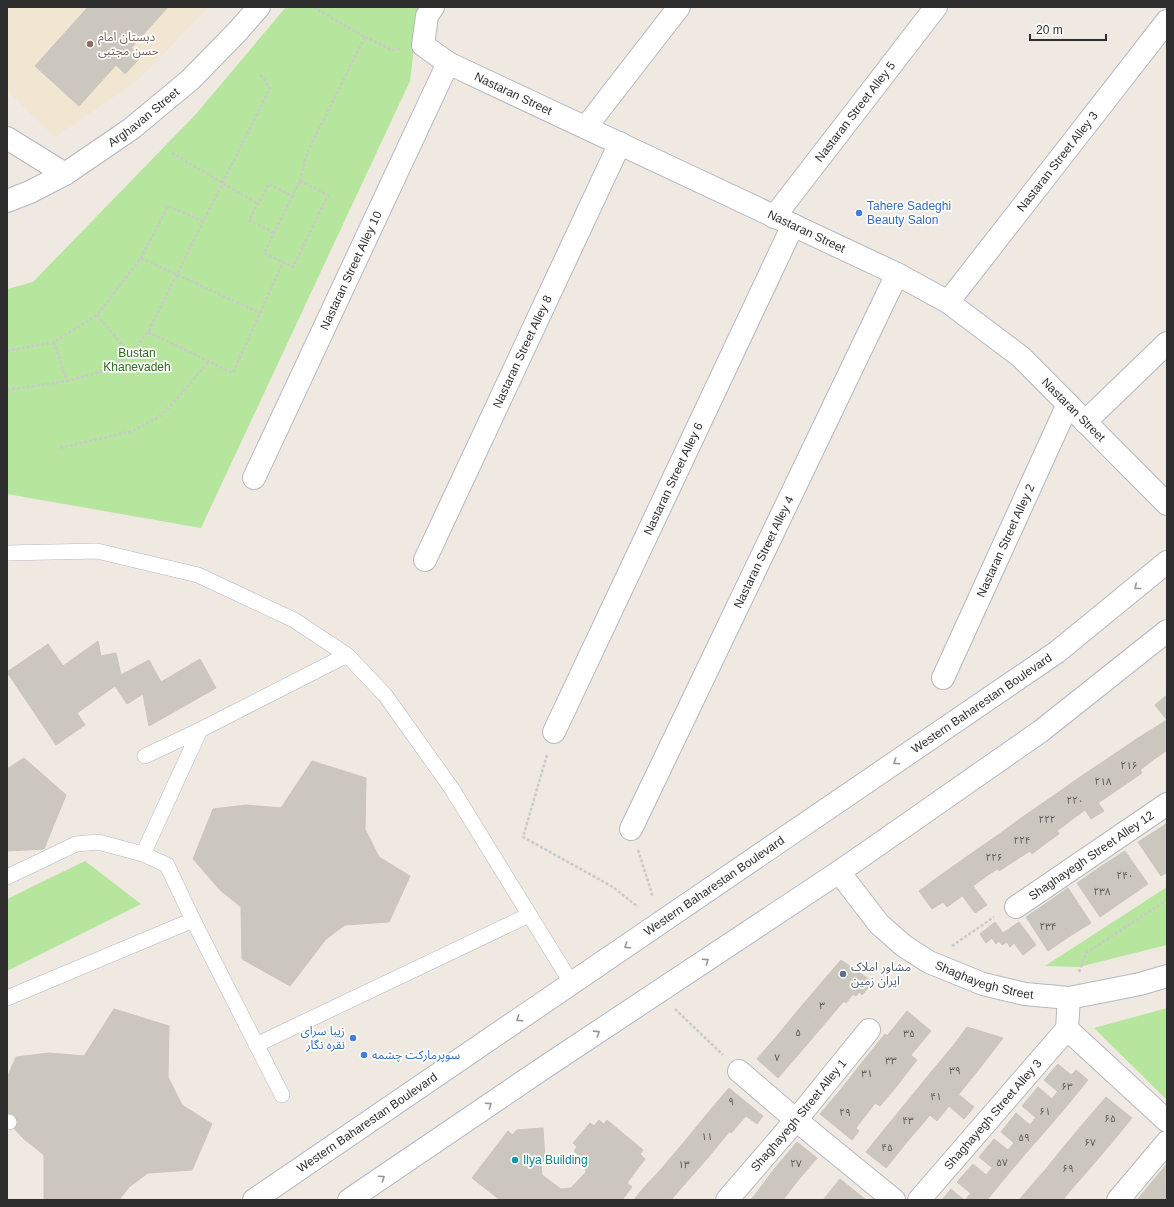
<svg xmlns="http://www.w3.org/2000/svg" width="1174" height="1207" font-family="Helvetica,'Noto Sans Arabic',sans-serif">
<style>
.education{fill:#f0e6d1}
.green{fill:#b6e59e}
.building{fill:#cbc7bf;stroke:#cbc5ba}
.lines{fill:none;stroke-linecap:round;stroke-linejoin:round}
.service-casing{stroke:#b4b7c1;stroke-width:16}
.minor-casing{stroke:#b4b7c1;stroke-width:24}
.tertiary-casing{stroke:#b4b7c1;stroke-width:24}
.path{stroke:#c9c9c9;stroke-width:2.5;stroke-dasharray:3 2;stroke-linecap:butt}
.service{stroke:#fff;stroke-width:15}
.minor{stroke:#fff;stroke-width:22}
.tertiary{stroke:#fff;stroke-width:22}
.oneway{stroke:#969696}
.education-dot{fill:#8d6e63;stroke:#fff;stroke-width:1.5}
.shop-dot{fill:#3f7fe0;stroke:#fff;stroke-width:1.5}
.service-dot{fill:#5c6f8a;stroke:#fff;stroke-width:1.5}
.culture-dot{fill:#0f9aa8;stroke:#fff;stroke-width:1.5}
.labels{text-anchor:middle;stroke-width:3.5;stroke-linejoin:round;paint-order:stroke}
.number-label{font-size:10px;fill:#555452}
.education-label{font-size:12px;fill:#785e54;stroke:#fff;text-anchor:start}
.street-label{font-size:12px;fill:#2e2e2e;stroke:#fff}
.shop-label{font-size:12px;fill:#366cbe;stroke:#fff;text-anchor:start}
.park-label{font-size:12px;fill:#2c6e1b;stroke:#fff}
.service-label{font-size:12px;fill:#4e5e75;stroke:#fff;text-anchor:start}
.culture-label{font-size:12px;fill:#0d838f;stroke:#fff;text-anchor:start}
</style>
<rect width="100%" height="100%" fill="#efe9e1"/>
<!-- education -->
<path class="education" d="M7,7H208L137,81L55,137L7,90Z"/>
<!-- green -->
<path class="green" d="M286,7H419L410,81L201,528L7,494V289L33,282L196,114Z
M85,861L141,904L7,971V899Z
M1167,887V945L1079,967L1045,966Z
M1167,1008V1100L1094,1028Z"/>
<!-- building -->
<path class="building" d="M88,7H168L131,48L141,57L125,74L116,65L79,106L35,66Z
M98,641L101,656L116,653L121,675L149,660L161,682L200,659L216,688L149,726L143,694L127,704L115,686L77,713L85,725L56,745L7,672L48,644L63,666Z
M1167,695V720L1155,705Z
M1167,720V752L1166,751L1153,760L1138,738Z
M1138,738L1153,760L1140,770L1142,773L1126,784L1107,759Z
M24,758L66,795L44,849L7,851V769Z
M1107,759L1126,784L1098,803L1080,777Z
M312,761L366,778L365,829L379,857L410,876L389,922L345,925L326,939L290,986L242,959L241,907L221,891L193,859L213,809L246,805L281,808Z
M1080,777L1104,811L1091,819L1085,810L1070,821L1053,796Z
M1053,796L1070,821L1057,831L1059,834L1045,844L1024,816Z
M1024,816L1045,844L1032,854L1030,851L1016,860L998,835Z
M1167,823V838L1160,828Z
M1160,828L1167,838V872L1161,876L1138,842Z
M998,835L1016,860L999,871L997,869L988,875L972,853Z
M1125,851L1148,884L1126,899L1103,865Z
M972,853L988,875L973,886L987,905L975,913L945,872Z
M1103,865L1126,899L1100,917L1077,883Z
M945,872L962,896L947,907L943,902L932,909L919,891Z
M1068,888L1091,923L1070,936L1048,902Z
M1048,902L1070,936L1048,951L1026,917Z
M995,922L1003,933L1019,922L1036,945L1023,955L1014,943L1010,947L1007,942L1002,945L999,941L996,944L992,938L986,943L980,934Z
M841,960L873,982L862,995L859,992L856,996L853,994L846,1003L822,982Z
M822,982L844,1001L821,1028L799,1009Z
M114,1009L169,1026L168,1077L182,1105L212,1124L192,1170L148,1173L129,1187L119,1200H44V1155L24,1139L7,1121V1078L16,1057L49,1053L84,1056Z
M799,1009L821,1028L798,1055L776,1037Z
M907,1011L931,1031L911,1055L887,1036Z
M967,1027L1003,1038L980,1068L953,1046Z
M885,1034L917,1060L896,1087L864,1060Z
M776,1037L798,1055L778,1078L757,1059Z
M953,1046L980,1068L959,1094L931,1072Z
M864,1060L896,1087L880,1106L875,1103L869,1111L842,1088Z
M1058,1064L1071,1075L1076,1070L1088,1080L1070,1102L1044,1080Z
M931,1072L974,1107L964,1119L949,1106L937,1121L910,1098Z
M1038,1087L1052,1099L1058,1091L1070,1102L1048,1128L1022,1106Z
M729,1088L763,1116L757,1124L746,1116L731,1133L707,1114Z
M842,1088L869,1111L856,1128L859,1131L852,1140L820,1114Z
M1106,1097L1132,1118L1114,1140L1088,1118Z
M910,1098L930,1115L907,1142L887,1126Z
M1016,1113L1030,1125L1036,1117L1048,1128L1026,1153L1001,1132Z
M707,1114L729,1132L706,1160L685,1141Z
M1088,1118L1114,1140L1092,1166L1066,1144Z
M599,1120L604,1124L607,1120L643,1150L640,1154L645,1159L627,1183L632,1187L622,1200H500L472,1178L508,1131L512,1135L517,1130L543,1128L545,1160L541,1164L542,1175L561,1189L571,1188L586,1172L585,1161L574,1151L577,1147L573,1143L590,1123L594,1126Z
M887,1126L907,1142L886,1168L866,1152Z
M994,1139L1008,1150L1014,1143L1026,1153L1005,1178L979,1157Z
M685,1141L706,1160L683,1186L662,1168Z
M797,1142L817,1158L795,1184L775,1168Z
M1066,1144L1092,1166L1070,1191L1045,1170Z
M973,1164L986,1175L992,1168L1005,1178L987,1200H979L957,1182Z
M1167,1164V1187L1156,1177Z
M662,1168L683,1186L671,1200H649L640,1192Z
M775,1168L795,1184L783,1200H759L754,1196Z
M1045,1170L1070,1191L1063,1200H1029L1023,1195Z
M1156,1177L1167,1187V1200H1137Z
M840,1179L866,1200H823Z
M951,1189L964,1200H942Z
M640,1192L649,1200H634Z
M971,1193L979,1200H965Z
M1023,1195L1029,1200H1019Z
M754,1196L759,1200H750Z"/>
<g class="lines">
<defs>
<path id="service" d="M7,553L97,551L198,575L294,620L347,655L385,695L452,789L572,984
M145,756L200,730L347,655
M143,854L200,730
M7,877L76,844L98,842L143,854L167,865L193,920L282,1095
M7,998L193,920
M256,1045L529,915
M7,1122H9"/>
<g id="minor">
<path id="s1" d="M433,7L427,16L423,45L448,63L897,274L948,302L1021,357L1167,504"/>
<path d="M586,127L679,7"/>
<path d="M7,138L65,174"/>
<path id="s2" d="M774,217L936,7"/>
<path id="s3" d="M948,302L1167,21"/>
<path d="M1085,422L1167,343"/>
<path id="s4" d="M254,478L448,63"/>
<path id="s5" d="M425,560L620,143"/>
<path id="s6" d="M943,678L1068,404"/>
<path id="s7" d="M554,732L793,225"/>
<path id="s8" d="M631,829L897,274"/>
<path id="s9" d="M1016,907L1167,804"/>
<path d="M1069,998L1067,1029L1167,1121"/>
<path d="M739,1071L796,1120L894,1200"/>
<path id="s10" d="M727,1200L796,1120L869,1030"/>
<path id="s11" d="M919,1200L1067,1029"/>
<path d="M1118,1200L1167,1142"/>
</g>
<g id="tertiary">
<path id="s12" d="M7,201L30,192L65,174L131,129L190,80L237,32L259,7"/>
<path id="s13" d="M839,872L879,924L904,946L929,962L983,984L1025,994L1069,998L1140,984L1167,976"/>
<path id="s14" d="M254,1200L1057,652L1167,562"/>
<path d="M349,1200L545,1067L839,872L915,819L1041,731L1167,631"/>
</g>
</defs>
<!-- service casing -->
<use href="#service" class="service-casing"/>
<!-- minor casing -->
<use href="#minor" class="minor-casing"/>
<!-- tertiary casing -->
<use href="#tertiary" class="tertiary-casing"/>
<!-- path -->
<path class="path" d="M365,37L392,50L400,49
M172,153L258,204
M300,181L328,195L293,267L264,253Z
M300,181L307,153L365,37L315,8
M274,233L249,220L269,184L292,196
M141,258L260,313
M97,315L130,354
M148,332L233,373L283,262
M54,342L67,381
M7,351L54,342L97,315L141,258L168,206L203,221
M7,390L67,381L108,370L130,354L148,332L270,88L260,74
M60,448L132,431L160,416L177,399L209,361
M547,755L523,837L613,887L638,907
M638,850L653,897
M952,946L994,917
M1079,972L1086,953L1167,900
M675,1009L723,1055"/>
<!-- service -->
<use href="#service" class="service"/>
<!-- minor -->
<use href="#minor" class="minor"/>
<!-- tertiary -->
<use href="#tertiary" class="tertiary"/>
</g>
<!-- one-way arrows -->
<defs><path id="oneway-chevron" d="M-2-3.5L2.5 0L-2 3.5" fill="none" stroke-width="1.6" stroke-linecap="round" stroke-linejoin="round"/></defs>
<g class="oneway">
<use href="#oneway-chevron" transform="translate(1137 587) rotate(141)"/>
<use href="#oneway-chevron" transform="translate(896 762) rotate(146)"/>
<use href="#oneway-chevron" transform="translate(627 946) rotate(146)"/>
<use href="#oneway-chevron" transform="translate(706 961) rotate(-34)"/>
<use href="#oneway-chevron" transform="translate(519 1019) rotate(146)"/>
<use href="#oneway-chevron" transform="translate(597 1033) rotate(-33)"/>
<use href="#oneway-chevron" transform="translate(489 1105) rotate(-34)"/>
<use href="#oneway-chevron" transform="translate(382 1178) rotate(-34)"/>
</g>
<!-- markers -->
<circle class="education-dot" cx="90" cy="44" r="4"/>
<g class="shop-dot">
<circle cx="859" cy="213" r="4"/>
<circle cx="353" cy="1038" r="4"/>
<circle cx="364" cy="1055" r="4"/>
</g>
<circle class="service-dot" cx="843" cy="974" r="4"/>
<circle class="culture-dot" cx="515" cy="1160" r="4"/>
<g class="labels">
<!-- number labels -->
<g class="number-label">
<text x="1129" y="769">۲۱۶</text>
<text x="1103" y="785">۲۱۸</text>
<text x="1075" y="804">۲۲۰</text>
<text x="1047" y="823">۲۲۲</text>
<text x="1022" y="844">۲۲۴</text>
<text x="994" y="861">۲۲۶</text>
<text x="1125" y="879">۲۴۰</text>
<text x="1102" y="895">۲۳۸</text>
<text x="1048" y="930">۲۳۴</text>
<text x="822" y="1009">۳</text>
<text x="798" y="1036">۵</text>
<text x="909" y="1037">۳۵</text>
<text x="777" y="1061">۷</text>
<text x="891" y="1064">۳۳</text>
<text x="955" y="1074">۳۹</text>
<text x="867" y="1077">۳۱</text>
<text x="1067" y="1090">۶۳</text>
<text x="936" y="1100">۴۱</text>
<text x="731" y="1105">۹</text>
<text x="1045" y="1115">۶۱</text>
<text x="845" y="1116">۲۹</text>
<text x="1110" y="1122">۶۵</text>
<text x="908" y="1124">۴۳</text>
<text x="707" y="1140">۱۱</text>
<text x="1024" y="1141">۵۹</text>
<text x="1090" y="1146">۶۷</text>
<text x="887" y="1151">۴۵</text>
<text x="1002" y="1166">۵۷</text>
<text x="796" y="1167">۲۷</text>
<text x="684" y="1168">۱۳</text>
<text x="1068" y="1172">۶۹</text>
</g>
<!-- education labels -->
<g class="education-label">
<text x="98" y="41">دبستان امام<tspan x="98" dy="14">حسن مجتبی</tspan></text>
</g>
<!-- street labels -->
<g class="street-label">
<text dy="4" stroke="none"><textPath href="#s1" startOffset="143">Nastaran Street</textPath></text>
<text dy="4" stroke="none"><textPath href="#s2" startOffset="133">Nastaran Street Alley 5</textPath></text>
<text dy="4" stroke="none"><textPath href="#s12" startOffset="161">Arghavan Street</textPath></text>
<text dy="4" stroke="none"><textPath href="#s3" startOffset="178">Nastaran Street Alley 3</textPath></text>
<text dy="4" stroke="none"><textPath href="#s1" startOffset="467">Nastaran Street</textPath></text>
<text dy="4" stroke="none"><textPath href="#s4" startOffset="229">Nastaran Street Alley 10</textPath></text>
<text dy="4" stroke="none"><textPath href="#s5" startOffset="230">Nastaran Street Alley 8</textPath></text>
<text dy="4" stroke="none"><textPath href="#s1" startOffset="791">Nastaran Street</textPath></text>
<text dy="4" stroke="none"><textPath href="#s7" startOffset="280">Nastaran Street Alley 6</textPath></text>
<text dy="4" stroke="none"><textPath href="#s6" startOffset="151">Nastaran Street Alley 2</textPath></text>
<text dy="4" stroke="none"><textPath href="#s8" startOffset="307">Nastaran Street Alley 4</textPath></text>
<text dy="4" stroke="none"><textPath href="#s14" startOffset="881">Western Baharestan Boulevard</textPath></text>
<text dy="4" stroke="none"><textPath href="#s9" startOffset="91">Shaghayegh Street Alley 12</textPath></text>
<text dy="4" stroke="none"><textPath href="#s14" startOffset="557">Western Baharestan Boulevard</textPath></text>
<text dy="4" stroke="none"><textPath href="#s13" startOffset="187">Shaghayegh Street</textPath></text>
<text dy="4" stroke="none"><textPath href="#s11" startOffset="113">Shaghayegh Street Alley 3</textPath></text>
<text dy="4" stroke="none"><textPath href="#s10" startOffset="111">Shaghayegh Street Alley 1</textPath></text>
<text dy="4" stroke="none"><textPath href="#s14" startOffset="137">Western Baharestan Boulevard</textPath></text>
</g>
<!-- shop labels -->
<g class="shop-label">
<text x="867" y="210">Tahere Sadeghi<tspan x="867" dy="14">Beauty Salon</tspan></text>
<text x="345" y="1035" text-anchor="end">زیبا سرای<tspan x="345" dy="14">نقره نگار</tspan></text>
<text x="372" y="1059">سوپرمارکت چشمه</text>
</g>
<!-- park labels -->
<g class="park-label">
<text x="137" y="357">Bustan<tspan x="137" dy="14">Khanevadeh</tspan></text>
</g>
<!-- service labels -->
<g class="service-label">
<text x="851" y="971">مشاور املاک<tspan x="851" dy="14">ایران زمین</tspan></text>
</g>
<!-- culture labels -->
<g class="culture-label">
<text x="523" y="1164">Ilya Building</text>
</g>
</g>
<!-- border -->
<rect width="1174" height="1207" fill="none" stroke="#2e2e2e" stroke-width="16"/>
<!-- scale -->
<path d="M1030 34v6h76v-6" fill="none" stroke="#2e2e2e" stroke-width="2"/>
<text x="1036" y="34" font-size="12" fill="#2e2e2e" stroke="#ffffff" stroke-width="3" paint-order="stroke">20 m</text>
</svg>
